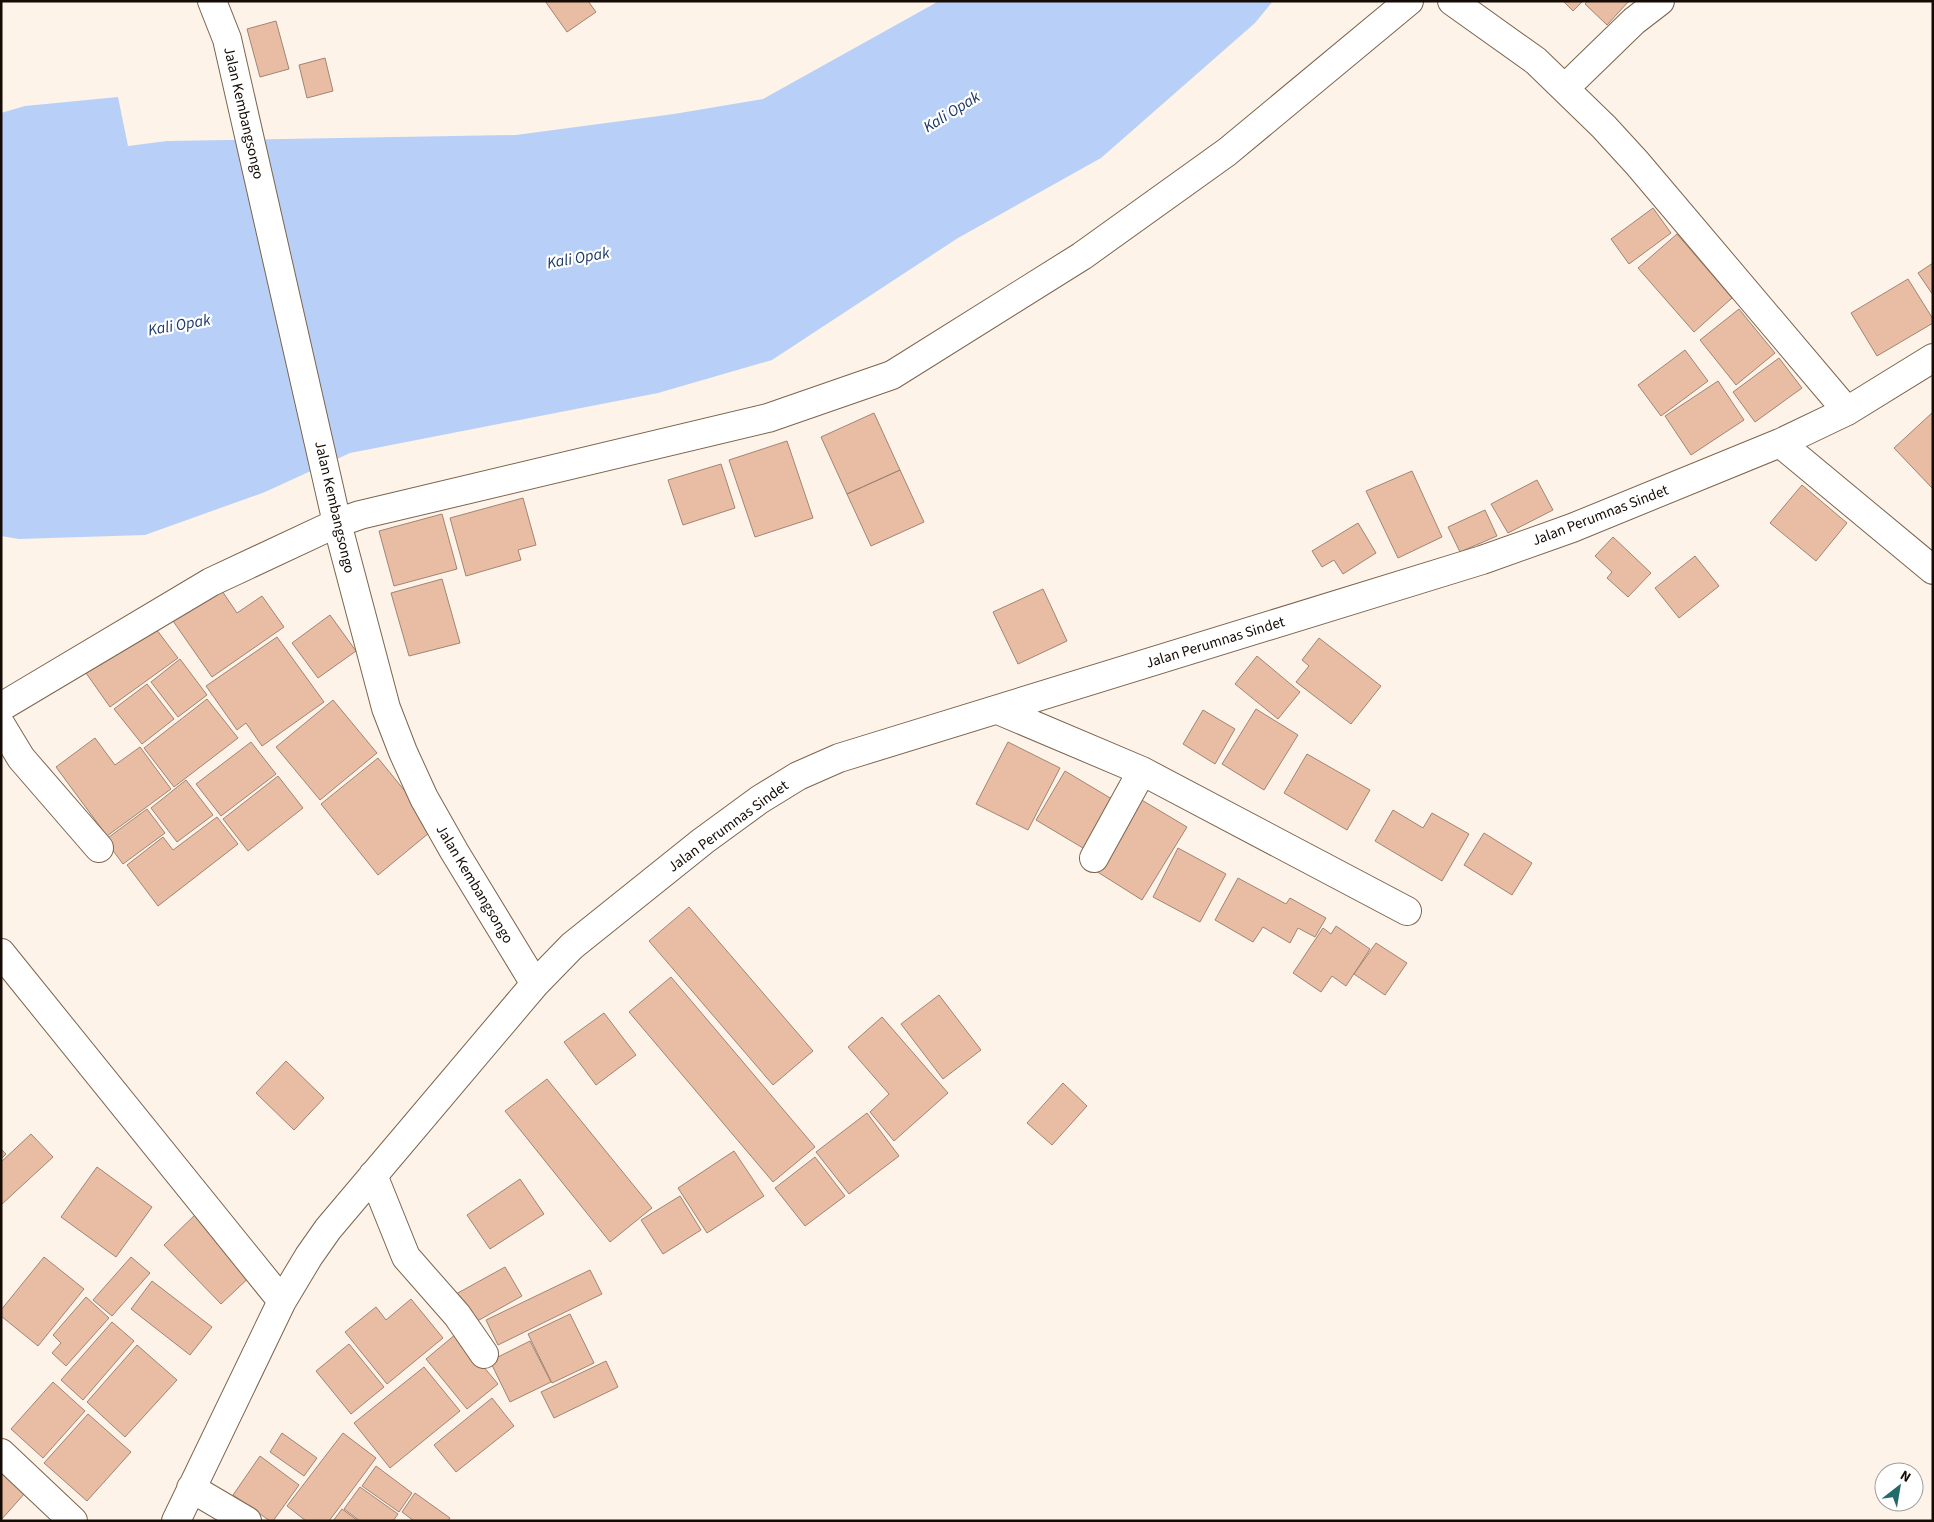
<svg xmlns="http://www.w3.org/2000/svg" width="1934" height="1522" font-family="'Source Sans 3',sans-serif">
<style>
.water{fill:#b8d0f8}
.building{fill:#e9bda3;stroke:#a28473}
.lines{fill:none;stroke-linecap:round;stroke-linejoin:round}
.minor-casing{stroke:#7c654e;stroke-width:30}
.minor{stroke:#fff;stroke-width:28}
.labels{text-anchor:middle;stroke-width:4.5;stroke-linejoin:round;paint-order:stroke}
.street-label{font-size:15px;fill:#140b04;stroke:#fff}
.water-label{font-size:16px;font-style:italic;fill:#1c3768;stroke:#fff}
</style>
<rect width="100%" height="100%" fill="#fdf3e9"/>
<!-- water -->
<path class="water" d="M939,1H1273L1255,23L1101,158L958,238L772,360L658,393L350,453L265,492L145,535L19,539L1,536V113L25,106L118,97L128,146L167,141L516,135L674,114L763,99Z"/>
<!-- building -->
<path class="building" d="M545,1H588L596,12L567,32Z
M1563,1H1583L1573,11Z
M1588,1H1629L1607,25L1585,4Z
M276,21L289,69L260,77L247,29Z
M325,58L333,91L307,98L299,65Z
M1653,208L1671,233L1629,264L1611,239Z
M1677,234L1732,298L1694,332L1638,268Z
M1933,263V295L1918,273Z
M1908,279L1933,319V323L1877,356L1851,313Z
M1739,309L1775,353L1736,385L1700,340Z
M1685,350L1708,381L1661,416L1638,385Z
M1779,358L1802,388L1755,422L1733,392Z
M1718,381L1744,420L1691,455L1665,416Z
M1933,412V489L1894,448Z
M874,413L900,470L847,494L821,437Z
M787,441L813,518L755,537L729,460Z
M721,464L735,508L683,525L668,480Z
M900,470L924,522L871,546L847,494Z
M1412,471L1442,537L1398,558L1366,491Z
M1537,480L1553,510L1508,533L1491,504Z
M1802,485L1847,523L1816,561L1770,523Z
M523,498L536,545L518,550L521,560L466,576L450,518Z
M1485,510L1497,536L1460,552L1448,527Z
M442,514L457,569L394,586L379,531Z
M1358,523L1376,553L1343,574L1334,560L1322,567L1312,551Z
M1613,537L1651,573L1628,597L1607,578L1612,572L1595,556Z
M1695,556L1719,586L1679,618L1655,588Z
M442,579L460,643L409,656L391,593Z
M220,588L237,613L262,596L284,627L212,677L173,621Z
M1043,589L1067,641L1018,664L993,612Z
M330,615L356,651L318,678L292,643Z
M153,625L178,658L110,707L86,673Z
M277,637L324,702L262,746L246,723L237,730L206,686Z
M1319,638L1381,686L1351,724L1296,682L1309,666L1302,660Z
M1257,656L1300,692L1278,719L1235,684Z
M180,659L207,695L178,717L151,682Z
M147,684L174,719L142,744L114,709Z
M207,699L238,738L174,787L144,748Z
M333,700L377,753L320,800L276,747Z
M1256,709L1298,735L1264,790L1222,764Z
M1203,710L1235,729L1215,764L1183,744Z
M95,738L115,765L140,747L171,789L107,836L56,767Z
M251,742L276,774L221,816L196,784Z
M1008,742L1060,768L1028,830L976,804Z
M1307,754L1370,790L1347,830L1284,793Z
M378,758L435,828L378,875L321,804Z
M1065,771L1117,802L1088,851L1036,820Z
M278,776L303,808L248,851L223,819Z
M186,780L213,815L177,842L151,808Z
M1140,799L1187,827L1142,900L1096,871Z
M147,809L165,833L123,864L105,840Z
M1393,810L1423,828L1432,813L1469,834L1442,881L1375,841Z
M217,817L238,844L158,906L127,865L163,837L173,850Z
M1484,833L1532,863L1512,895L1464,865Z
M1178,848L1226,874L1200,922L1153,897Z
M1238,878L1286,904L1290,898L1326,918L1315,937L1298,928L1290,943L1263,927L1253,942L1215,920Z
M689,907L813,1051L773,1085L649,941Z
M1336,926L1370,949L1346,986L1332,976L1321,992L1293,973L1323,928L1331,934Z
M1376,943L1407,963L1385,995L1354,974Z
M671,977L815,1147L773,1182L629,1012Z
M939,995L981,1050L943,1079L901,1024Z
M604,1013L636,1055L596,1085L564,1042Z
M882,1017L948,1093L894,1141L870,1112L889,1094L848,1047Z
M286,1061L324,1098L294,1130L256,1093Z
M547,1079L652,1208L610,1242L505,1111Z
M1063,1083L1087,1106L1052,1145L1027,1123Z
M867,1113L899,1156L849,1194L816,1152Z
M31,1134L53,1157L1,1205V1162Z
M1,1149L6,1154L1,1159Z
M734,1151L764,1196L707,1233L678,1188Z
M815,1157L845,1196L805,1226L775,1188Z
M97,1167L152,1207L116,1257L61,1217Z
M520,1179L544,1214L490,1249L467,1215Z
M680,1196L701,1230L663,1254L641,1220Z
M198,1212L255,1272L221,1304L164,1245Z
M44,1257L84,1289L38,1346L1,1316V1310Z
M131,1257L150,1273L112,1316L93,1300Z
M505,1267L522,1296L472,1324L456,1294Z
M590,1270L602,1294L498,1345L486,1320Z
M152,1281L212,1327L190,1355L131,1309Z
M86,1297L109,1318L66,1366L52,1353L61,1343L53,1335Z
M411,1299L443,1338L387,1384L345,1332L376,1307L386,1320Z
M570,1314L594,1363L552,1383L528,1334Z
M112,1322L134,1341L83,1400L61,1380Z
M456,1334L498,1384L467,1409L426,1359Z
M530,1341L551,1382L510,1402L490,1361Z
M349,1344L384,1387L351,1414L316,1371Z
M137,1345L177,1380L125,1437L87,1402Z
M606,1361L618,1387L554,1418L541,1392Z
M424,1367L460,1411L390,1468L354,1423Z
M53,1382L85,1411L43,1458L11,1429Z
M492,1398L514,1426L456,1472L434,1445Z
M88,1414L131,1452L87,1501L44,1463Z
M282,1433L317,1458L304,1476L270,1452Z
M343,1433L376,1458L329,1521H306L287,1506Z
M260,1456L299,1485L273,1521H270L233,1495Z
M376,1466L412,1493L399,1512L362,1486Z
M1,1472L25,1493L1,1520Z
M360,1487L398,1514L393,1521H360L344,1509Z
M415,1493L450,1518L448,1521H414L402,1512Z
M342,1509L358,1521H333Z"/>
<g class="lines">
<defs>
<path id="minor" d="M212,1L227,39L337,523L386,708L403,752L424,798L454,851L535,984
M1452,1L1536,61L1604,127L1637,163L1847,411
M1565,88L1634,21L1660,1
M1780,443L1933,570
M1,707L211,582L337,523L360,515L768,418L892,375L1082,256L1227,152L1409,1
M998,710L1142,771L1407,911
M1,725L21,758L99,848
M1094,858L1142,771
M1,953L282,1301
M373,1175L406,1257L457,1315L484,1354
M1,1453L73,1521
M191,1488L247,1521
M176,1521L282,1301L309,1256L328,1229L535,984L572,946L703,841L759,800L798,776L839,758L1482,560L1572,528L1780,443L1847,411L1933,358"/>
</defs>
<!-- minor casing -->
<use href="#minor" class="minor-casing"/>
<!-- minor -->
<use href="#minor" class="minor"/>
</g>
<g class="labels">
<!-- street labels -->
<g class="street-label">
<text transform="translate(244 113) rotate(77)" y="5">Jalan Kembangsongo</text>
<text transform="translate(335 507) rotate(77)" y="5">Jalan Kembangsongo</text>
<text transform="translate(1600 515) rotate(-21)" y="5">Jalan Perumnas Sindet</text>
<text transform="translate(1215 642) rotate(-17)" y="5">Jalan Perumnas Sindet</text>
<text transform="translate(728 826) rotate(-36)" y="5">Jalan Perumnas Sindet</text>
<text transform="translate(475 884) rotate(59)" y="5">Jalan Kembangsongo</text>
</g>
<!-- water labels -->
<g class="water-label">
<text transform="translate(951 111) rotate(-32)" y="6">Kali Opak</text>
<text transform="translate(578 257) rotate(-10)" y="6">Kali Opak</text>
<text transform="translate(179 324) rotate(-10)" y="6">Kali Opak</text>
</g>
</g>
<!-- border -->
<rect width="1934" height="1522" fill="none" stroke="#140b04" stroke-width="5"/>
<!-- north arrow -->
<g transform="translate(1899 1487) rotate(31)"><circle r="24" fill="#ffffff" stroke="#a19d9b"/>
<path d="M0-4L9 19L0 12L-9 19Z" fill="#216c68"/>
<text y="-8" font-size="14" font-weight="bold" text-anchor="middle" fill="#140b04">N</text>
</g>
</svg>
